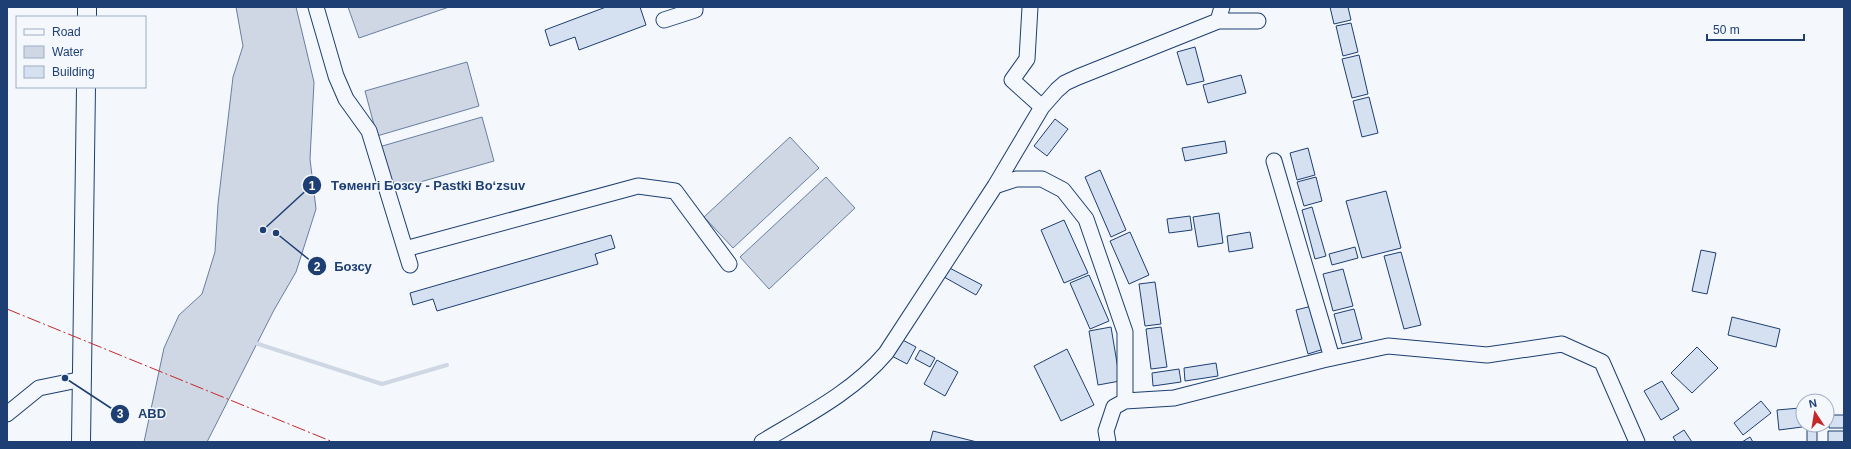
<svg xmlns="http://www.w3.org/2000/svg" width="1851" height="449" font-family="Helvetica,sans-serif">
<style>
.water{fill:#cfd7e4;stroke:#687fa3}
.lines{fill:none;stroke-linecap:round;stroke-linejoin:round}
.stream{stroke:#cfd7e4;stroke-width:4}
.building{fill:#d5e0f0;stroke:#1d3f73}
.minor-casing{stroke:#1d3f73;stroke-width:17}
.major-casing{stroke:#1d3f73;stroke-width:20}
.minor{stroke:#f4f7fb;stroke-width:15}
.major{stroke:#f4f7fb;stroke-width:18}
.power{stroke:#c62828;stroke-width:1;stroke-dasharray:14 3 2 3;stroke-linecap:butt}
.leader{fill:none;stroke:#1d3f73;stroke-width:1.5}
.callout-dot{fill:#1d3f73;stroke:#f4f7fb;stroke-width:1.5}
.mark-label{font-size:12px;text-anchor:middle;font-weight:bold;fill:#fff}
.callout-label{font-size:13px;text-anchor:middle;font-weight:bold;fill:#1d3f73;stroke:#f4f7fb;stroke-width:3;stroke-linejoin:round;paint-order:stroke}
</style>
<rect width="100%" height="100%" fill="#f4f7fb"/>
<!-- water -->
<path class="water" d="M236,7H296L314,82L310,159L316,209L296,272L274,310L207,442H144L164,348L179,315L202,294L215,252L218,204L233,77L243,46Z
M348,7H449L359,38Z
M467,62L479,106L377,136L365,91Z
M482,117L494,161L392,190L379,147Z
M790,137L819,168L733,248L704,217Z
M826,177L855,208L769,289L740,257Z"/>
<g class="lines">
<!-- stream -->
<path class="stream" d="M252,342L382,384L447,365"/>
</g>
<!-- building -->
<path class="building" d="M606,7H640L646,25L579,50L575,37L550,46L545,30Z
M1330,7H1348L1351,20L1334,24Z
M1351,23L1358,52L1343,56L1336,26Z
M1195,47L1204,81L1187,85L1177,52Z
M1359,55L1368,94L1352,98L1342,59Z
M1241,75L1246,93L1208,103L1203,85Z
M1369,97L1378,133L1362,137L1353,101Z
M1055,119L1068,129L1047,156L1034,146Z
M1225,141L1227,153L1185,161L1182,148Z
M1308,148L1315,175L1297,180L1290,153Z
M1100,170L1126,230L1111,237L1085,177Z
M1316,177L1322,201L1304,206L1297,182Z
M1386,191L1401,248L1362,258L1346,201Z
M1312,207L1326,256L1315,259L1302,210Z
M1219,213L1223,243L1198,247L1193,217Z
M1190,216L1192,230L1169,233L1167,219Z
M1064,220L1088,273L1064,283L1041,230Z
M1130,232L1149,275L1129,284L1110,241Z
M1250,232L1253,248L1229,252L1227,236Z
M611,235L615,248L595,254L598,264L437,311L433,299L413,305L410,293Z
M1355,247L1358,258L1332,265L1329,254Z
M1701,250L1716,253L1707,294L1692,291Z
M1401,252L1421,325L1404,329L1384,256Z
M942,264L982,285L976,295L937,273Z
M1343,269L1353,306L1333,311L1323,274Z
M1089,275L1109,321L1090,329L1070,283Z
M1155,282L1161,324L1145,326L1139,284Z
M1312,306L1324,349L1308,354L1296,310Z
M1354,309L1362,339L1342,344L1334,314Z
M1732,317L1780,329L1776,347L1728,335Z
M1111,327L1120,381L1098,385L1089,331Z
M1161,327L1167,367L1151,369L1146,329Z
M895,336L916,347L907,364L886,353Z
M1697,347L1718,368L1692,393L1671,373Z
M1067,349L1094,405L1061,421L1034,366Z
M920,350L935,358L930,367L915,359Z
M937,360L958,372L945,396L924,384Z
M1216,363L1218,376L1185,381L1184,368Z
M1179,369L1181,382L1153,386L1152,373Z
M1662,381L1679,409L1661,420L1644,391Z
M1761,401L1771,413L1743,435L1734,423Z
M1800,408L1802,427L1779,430L1777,410Z
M1829,415H1844V428H1829Z
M1807,425H1817V442H1807Z
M1684,430L1692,442H1676L1673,437Z
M933,431L977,442H930Z
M1828,431H1844V442H1828Z
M1750,437L1753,442H1742Z"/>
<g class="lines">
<defs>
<path id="minor" d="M316,7L336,76L346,99L369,131L410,265
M1030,7L1027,59L1012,80L1042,107
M664,20L695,10V7
M1218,21H1258
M1274,161L1332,358
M995,186L1016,179H1042L1063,190L1086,219L1125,332V401
M405,249L638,186L675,191L729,264
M7,414L39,388L83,379
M762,442C805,416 853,392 886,353L995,186L1042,107L1057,90L1065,83L1078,77L1218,21L1222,7
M1108,442L1106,431L1114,407L1125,401L1174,398L1323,360L1388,346L1487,355L1562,344L1602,362L1637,442"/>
<path id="major" d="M87,17V7
M81,442L86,87"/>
</defs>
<!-- minor casing -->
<use href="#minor" class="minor-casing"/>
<!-- major casing -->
<use href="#major" class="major-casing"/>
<!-- minor -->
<use href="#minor" class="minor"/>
<!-- major -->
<use href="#major" class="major"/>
<!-- power -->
<path class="power" d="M7,309L333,442"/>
</g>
<!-- callouts -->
<path class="leader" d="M263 230L312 185M276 233L317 266M65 378L120 414"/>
<g class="callout-dot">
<circle cx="263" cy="230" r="4"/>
<circle cx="276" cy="233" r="4"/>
<circle cx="65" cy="378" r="4"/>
<circle cx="312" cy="185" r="10"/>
<circle cx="317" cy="266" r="10"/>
<circle cx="120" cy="414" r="10"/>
</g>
<g class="mark-label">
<text x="312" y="190">1</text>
<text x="317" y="271">2</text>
<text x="120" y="418">3</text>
</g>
<g class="callout-label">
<text x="428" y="190">Төменгі Бозсу - Pastki Boʻzsuv</text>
<text x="353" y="271">Бозсу</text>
<text x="152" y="418">ABD</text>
</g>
<!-- border -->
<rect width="1851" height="449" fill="none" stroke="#1d3f73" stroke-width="16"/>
<!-- legend -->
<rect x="16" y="16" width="130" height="72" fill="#f4f7fb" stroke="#9eadc5"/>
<rect x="24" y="29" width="20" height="6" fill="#f4f7fb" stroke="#9eadc5"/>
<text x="52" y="36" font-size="12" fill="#1d3f73">Road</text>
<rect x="24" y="46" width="20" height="12" fill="#cfd7e4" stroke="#9eadc5"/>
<text x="52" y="56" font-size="12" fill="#1d3f73">Water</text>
<rect x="24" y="66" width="20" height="12" fill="#d5e0f0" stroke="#9eadc5"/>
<text x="52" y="76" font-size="12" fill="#1d3f73">Building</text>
<!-- north arrow -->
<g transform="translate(1815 413) rotate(348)"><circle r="19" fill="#f4f7fb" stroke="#9eadc5"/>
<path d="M0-3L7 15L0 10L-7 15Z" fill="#c62828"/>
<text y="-6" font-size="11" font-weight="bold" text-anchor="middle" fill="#1d3f73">N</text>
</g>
<!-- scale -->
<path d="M1707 34v6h97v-6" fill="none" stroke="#1d3f73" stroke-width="2"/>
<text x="1713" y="34" font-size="12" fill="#1d3f73" stroke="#f4f7fb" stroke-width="3" paint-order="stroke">50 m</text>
</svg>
